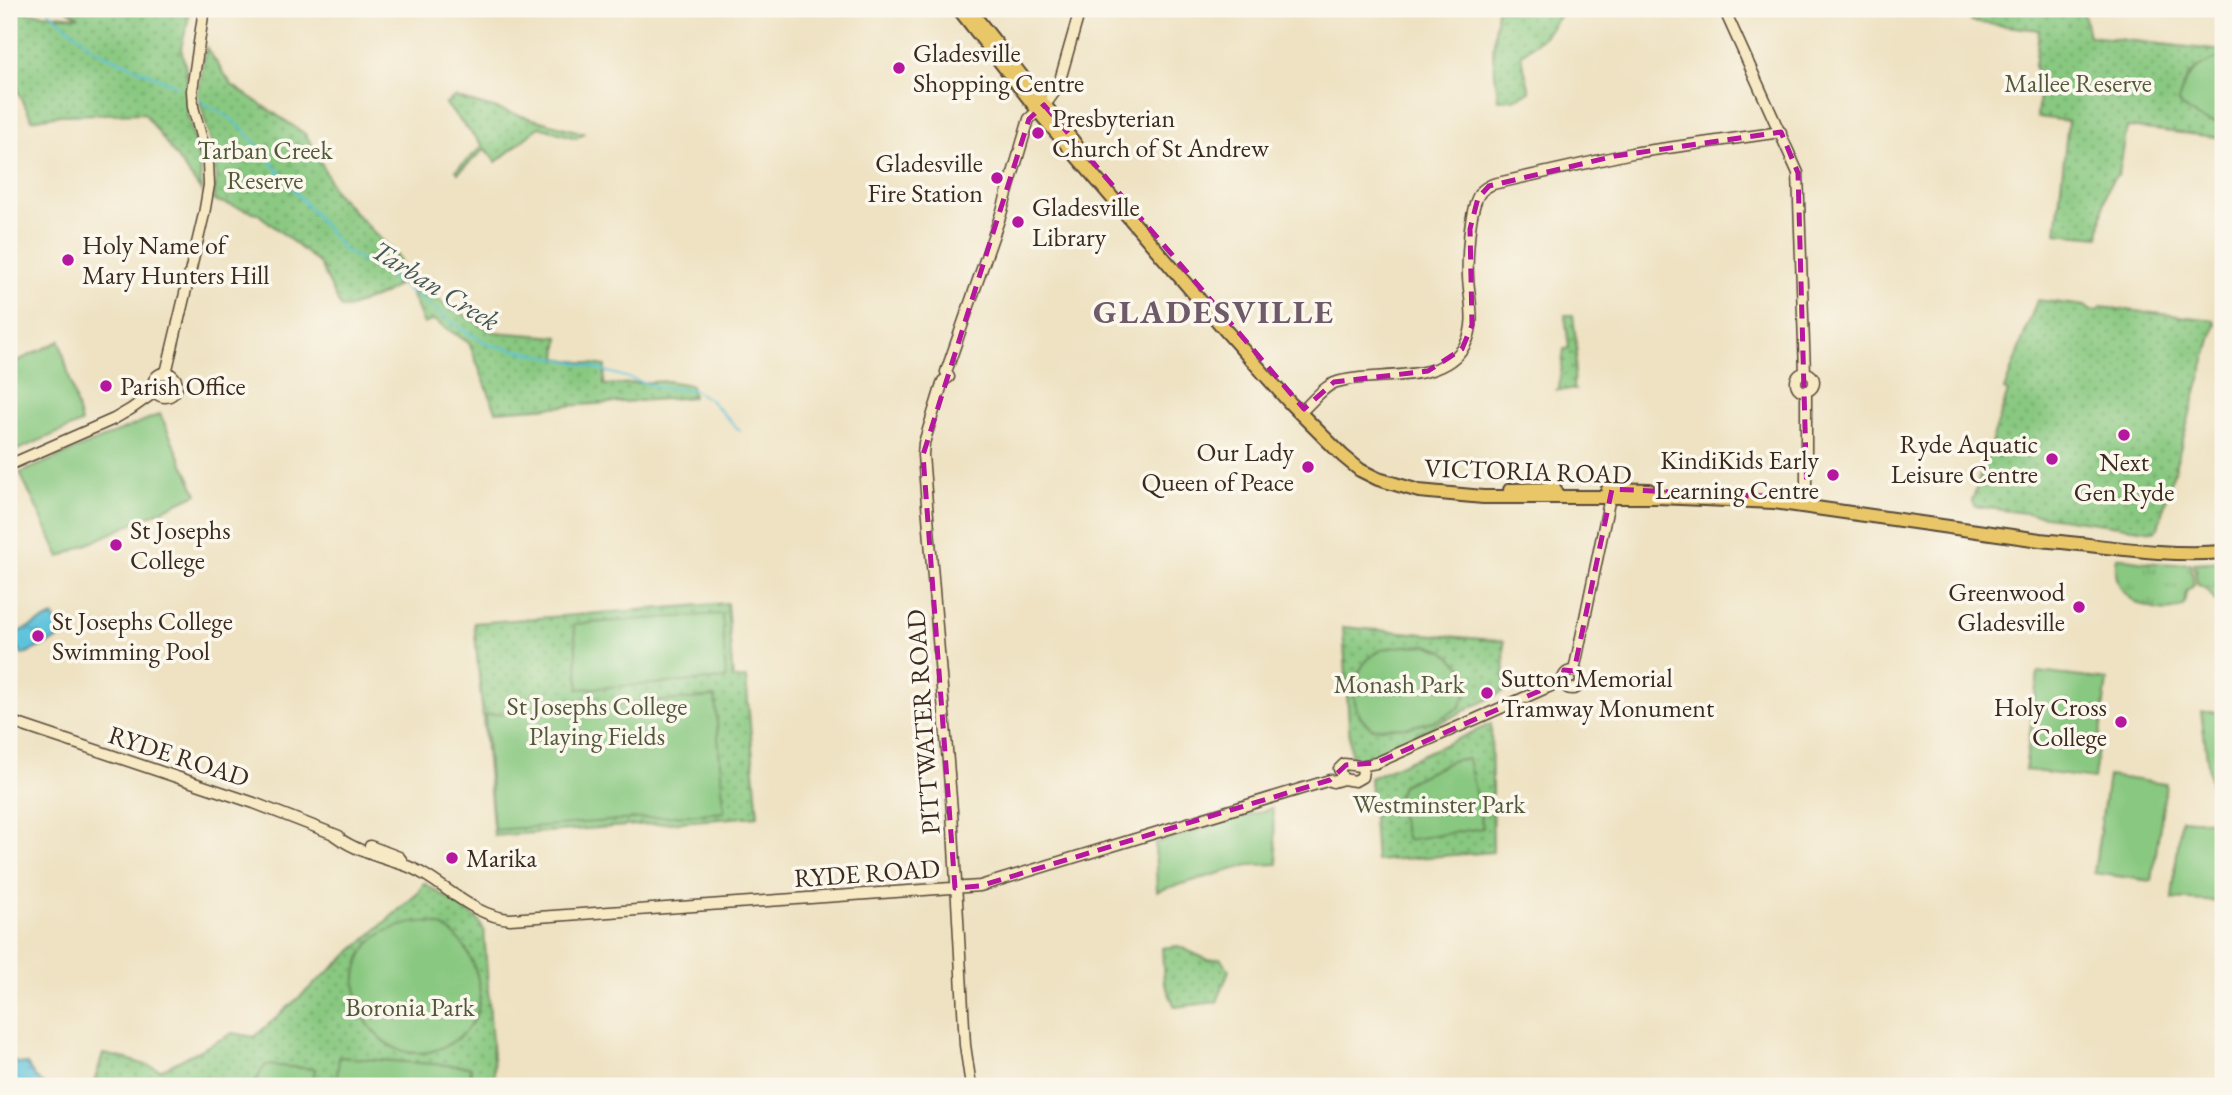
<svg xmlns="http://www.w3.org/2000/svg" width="2232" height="1095" font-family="'EB Garamond',serif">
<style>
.grass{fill:url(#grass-tufts);stroke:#62794f;stroke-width:2}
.park{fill:url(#park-dots);stroke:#62794f;stroke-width:2}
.pitch{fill:#88c880;stroke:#62794f;stroke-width:2}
.water{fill:url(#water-ripples);stroke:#4c767c;stroke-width:2}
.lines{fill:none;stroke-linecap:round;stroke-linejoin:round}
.stream{stroke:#5dc3da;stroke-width:2}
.secondary-casing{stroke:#564637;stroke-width:13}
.highway-casing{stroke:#564637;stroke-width:16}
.secondary{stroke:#f6e9c3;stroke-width:10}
.highway{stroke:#e9c769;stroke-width:12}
.marked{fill:none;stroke:#b5179e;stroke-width:5;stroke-dasharray:14 9;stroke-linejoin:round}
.poi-dot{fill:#b5179e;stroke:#fbf7ec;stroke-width:2.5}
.labels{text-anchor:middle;stroke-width:7;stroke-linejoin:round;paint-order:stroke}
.poi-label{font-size:26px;fill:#3b2a1e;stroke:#fbf7ec;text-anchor:start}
.park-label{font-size:26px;fill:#52593b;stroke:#fbf7ec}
.street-label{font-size:26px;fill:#3b2a1e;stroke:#fbf7ec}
.water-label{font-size:28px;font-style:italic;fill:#455856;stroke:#fbf7ec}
.district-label{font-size:33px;font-weight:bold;letter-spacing:2px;fill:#6f5a69;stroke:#fbf7ec}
</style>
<defs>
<pattern id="grass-tufts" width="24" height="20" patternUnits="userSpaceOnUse" patternTransform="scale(1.75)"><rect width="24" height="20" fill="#88c880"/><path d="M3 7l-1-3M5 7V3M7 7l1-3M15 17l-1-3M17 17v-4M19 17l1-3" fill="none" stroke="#70a368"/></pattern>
<pattern id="park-dots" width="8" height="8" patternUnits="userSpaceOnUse" patternTransform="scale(1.75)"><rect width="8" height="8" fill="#88c880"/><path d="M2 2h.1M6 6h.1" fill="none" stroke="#70a368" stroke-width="1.8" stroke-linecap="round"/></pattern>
<pattern id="water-ripples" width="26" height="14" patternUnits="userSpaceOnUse" patternTransform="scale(1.75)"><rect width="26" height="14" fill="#5dc3da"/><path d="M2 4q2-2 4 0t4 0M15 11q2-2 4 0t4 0" fill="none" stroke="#4e9fb0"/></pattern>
</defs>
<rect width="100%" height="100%" fill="#fbf7ec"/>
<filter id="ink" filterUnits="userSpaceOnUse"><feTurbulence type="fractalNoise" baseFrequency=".0143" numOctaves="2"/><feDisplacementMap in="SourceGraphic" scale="14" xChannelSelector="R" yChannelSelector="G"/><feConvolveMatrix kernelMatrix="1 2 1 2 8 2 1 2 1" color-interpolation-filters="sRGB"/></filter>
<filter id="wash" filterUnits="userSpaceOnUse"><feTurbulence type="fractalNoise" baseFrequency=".00686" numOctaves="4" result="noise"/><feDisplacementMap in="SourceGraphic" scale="28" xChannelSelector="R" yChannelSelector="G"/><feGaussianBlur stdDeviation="1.57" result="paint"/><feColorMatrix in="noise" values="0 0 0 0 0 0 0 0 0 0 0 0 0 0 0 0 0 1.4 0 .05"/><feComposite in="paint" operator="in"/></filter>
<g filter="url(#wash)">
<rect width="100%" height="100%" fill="#eee2c2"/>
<!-- grass -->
<path class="grass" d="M2117,557C2143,563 2165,565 2191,563L2194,585L2186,592L2184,605C2167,618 2134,606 2122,590C2115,580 2115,568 2117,557Z
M2223,561V600L2215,601L2207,589L2197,584L2194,563Z"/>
<!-- park -->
<path class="park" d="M66,9H191L181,48L187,74L188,116L200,167L202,192L144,113L60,115L32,120L9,74V11L79,17Z
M1497,9H1565L1544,36L1521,55L1530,92L1513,99L1498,100L1493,54Z
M1973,9H2083L2089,36L2223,51V138L2127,127L2119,174C2103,182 2102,220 2099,237L2056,233L2068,121L2037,117L2040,81L2035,67L2039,30L1971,22Z
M206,47L232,85L305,134L316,151L334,191L399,258L403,281L386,293L348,308H341L320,264L257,213L213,200L216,185L215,157L198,94Z
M454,97L584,133L576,138L539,127L496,162L485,149L458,173L456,170L483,146L445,104Z
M420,289L494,332L559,337L557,358L605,366L604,385L667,381L691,385L693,397L496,411L469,343L433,320L424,324L411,293Z
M2037,300L2085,306L2090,310L2097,311L2101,307L2214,320L2215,325L2158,528L2154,531L1974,506L1972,501L2008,392L2004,390Z
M1565,315H1573L1577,349L1573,388L1575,390H1557L1559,388L1564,349L1569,348Z
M727,603L733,679L746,678L758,816L494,836L474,623Z
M1343,627L1504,641L1505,691L1363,761L1351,757Z
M1491,724L1493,852L1376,861L1370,778Z
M424,883L477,918L484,931L495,1086H93L103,1054L127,1059L161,1070L233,1033L254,1037L418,893Z
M1178,946L1208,960L1220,958L1229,970L1217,1002L1175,1007L1164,982L1162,948Z"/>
<!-- pitch -->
<path class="pitch" d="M2216,59L2223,60V122C2203,123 2192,116 2178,102C2185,76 2191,69 2216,59Z
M60,341L81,423L15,451L9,438V365Z
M160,414L197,494L60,557L20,473Z
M722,614L726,679L579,689L574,624Z
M1427,645L1444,651L1465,670L1468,688L1460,707L1437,720L1409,727L1372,728C1368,725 1362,720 1360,716C1347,692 1357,661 1382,650C1397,645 1412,646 1427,645Z
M2038,672L2107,680L2094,779L2025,770Z
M715,697L724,812L494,830L485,715L565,709L566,705L586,703L587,707Z
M2201,712H2223V788L2211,787Z
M1468,759L1483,828L1407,840L1396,803L1402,785L1454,760Z
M2108,776L2166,784L2152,881L2094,873Z
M1272,808L1278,864L1249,865L1157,891L1155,843Z
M2181,819L2223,822V902L2172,899Z
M417,922C427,922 438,923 447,929C471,946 487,987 476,1015C467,1037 439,1054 416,1053C360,1051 332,965 381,934C392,927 404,925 417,922Z
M339,1057L471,1067L469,1086H336Z
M265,1065L315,1069L312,1086H253Z"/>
<!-- water -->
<path class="water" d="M53,616L63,637L22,655L12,635Z
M9,1056L16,1063L27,1064L35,1077L46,1086H9Z"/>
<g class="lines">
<!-- stream -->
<path class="stream" d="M49,11L95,50L176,86
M199,100L230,118L245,131L344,250L386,274L463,330L491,345L578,363L662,388L693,390L709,399L740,431"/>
</g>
</g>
<g filter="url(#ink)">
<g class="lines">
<defs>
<path id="secondary" d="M1724,9L1798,173L1805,373
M1796 382a9 9 0 1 1 18 0a9 9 0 1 1-18 0Z
M153 385a12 12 0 1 1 24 0a12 12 0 1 1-24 0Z
M166,373L204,214L209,185L208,162L193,107L192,90L204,9
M1304,409C1313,401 1325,385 1337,382C1376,370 1440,387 1465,345C1477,324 1469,299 1468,277C1467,258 1469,208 1480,193C1484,188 1488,186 1493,184L1632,153L1781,132
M9,465L114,419L131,409L155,392
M1806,507V392
M1563 680a9 9 0 1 1 18 0a9 9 0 1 1-18 0Z
M1574,671L1610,497V490
M9,721L254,803L339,836
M1344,764L1360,766L1363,770L1362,777L1355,781L1343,779L1339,769Z
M1360,766L1376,763L1562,681
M334,835C354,850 381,858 404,865C440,877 469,916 510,919L980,886L1330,780L1333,782L1343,779
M370,846L399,857L405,865
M971,1086L965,1045L952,811L923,455L924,443L943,381L949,377L946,372L1001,214L1029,119L1048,101L1058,87L1078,17"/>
<path id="highway" d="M959,9L1044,118L1227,332L1290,403L1343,456L1360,470L1378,479L1419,491L1483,497H1657L1774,502L2040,540C2101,545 2161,557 2223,552
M969,9L1076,145
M1608,489L1649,490
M1510,490L1555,489"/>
</defs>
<!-- secondary casing -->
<use href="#secondary" class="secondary-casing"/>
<!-- highway casing -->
<use href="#highway" class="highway-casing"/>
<!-- secondary -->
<use href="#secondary" class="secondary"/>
<!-- highway -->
<use href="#highway" class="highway"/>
</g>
</g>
<!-- marked area -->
<path class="marked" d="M1044,105L1304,409L1334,382L1428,371L1462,349L1472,325L1470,229L1478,198L1489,186L1615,156L1781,132L1798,173L1807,499L1612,489L1574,671L1564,670L1562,681L1376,763L1346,765L1330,780L980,886L955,888L923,455L1029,119Z"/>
<!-- markers -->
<g class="poi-dot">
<circle cx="899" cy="68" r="7"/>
<circle cx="1038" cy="133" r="7"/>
<circle cx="997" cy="178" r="7"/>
<circle cx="1018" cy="222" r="7"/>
<circle cx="68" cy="260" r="7"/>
<circle cx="106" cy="386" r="7"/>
<circle cx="2124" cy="435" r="7"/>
<circle cx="2052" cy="459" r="7"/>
<circle cx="1308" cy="467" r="7"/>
<circle cx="1833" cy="475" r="7"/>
<circle cx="116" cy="545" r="7"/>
<circle cx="2079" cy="607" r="7"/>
<circle cx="38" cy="636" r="7"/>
<circle cx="1487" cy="693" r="7"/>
<circle cx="2121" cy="722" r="7"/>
<circle cx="452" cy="858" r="7"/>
</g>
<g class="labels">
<!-- poi labels -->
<g class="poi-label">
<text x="913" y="62">Gladesville<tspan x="913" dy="30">Shopping Centre</tspan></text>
<text x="1052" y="127">Presbyterian<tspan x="1052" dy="30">Church of St Andrew</tspan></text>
<text x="983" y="172" text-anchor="end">Gladesville<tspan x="983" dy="30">Fire Station</tspan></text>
<text x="1032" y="216">Gladesville<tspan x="1032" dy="30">Library</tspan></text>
<text x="82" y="254">Holy Name of<tspan x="82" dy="30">Mary Hunters Hill</tspan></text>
<text x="120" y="395">Parish Office</text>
<text x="2038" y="453" text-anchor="end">Ryde Aquatic<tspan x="2038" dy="30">Leisure Centre</tspan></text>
<text x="1294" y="461" text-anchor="end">Our Lady<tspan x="1294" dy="30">Queen of Peace</tspan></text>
<text x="1819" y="469" text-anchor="end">KindiKids Early<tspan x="1819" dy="30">Learning Centre</tspan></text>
<text x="2124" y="471" text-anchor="middle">Next<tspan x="2124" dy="30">Gen Ryde</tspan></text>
<text x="130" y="539">St Josephs<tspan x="130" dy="30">College</tspan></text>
<text x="2065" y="601" text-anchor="end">Greenwood<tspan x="2065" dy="30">Gladesville</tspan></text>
<text x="52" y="630">St Josephs College<tspan x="52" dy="30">Swimming Pool</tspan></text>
<text x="1501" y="687">Sutton Memorial<tspan x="1501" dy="30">Tramway Monument</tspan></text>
<text x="2107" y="716" text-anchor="end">Holy Cross<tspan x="2107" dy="30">College</tspan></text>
<text x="466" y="867">Marika</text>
</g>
<!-- park labels -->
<g class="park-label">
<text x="2078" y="92">Mallee Reserve</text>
<text x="265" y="159">Tarban Creek<tspan x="265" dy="30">Reserve</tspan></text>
<text x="1399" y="693">Monash Park</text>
<text x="597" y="715">St Josephs College<tspan x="597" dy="30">Playing Fields</tspan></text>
<text x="1439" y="813">Westminster Park</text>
<text x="410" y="1016">Boronia Park</text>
</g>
<!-- street labels -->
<g class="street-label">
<text transform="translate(1528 471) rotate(2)" y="9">VICTORIA ROAD</text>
<text transform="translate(923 722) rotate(-94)" y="9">PITTWATER ROAD</text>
<text transform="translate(179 756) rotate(18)" y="9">RYDE ROAD</text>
<text transform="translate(867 873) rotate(-4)" y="9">RYDE ROAD</text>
</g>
<!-- water labels -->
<g class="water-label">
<text transform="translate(436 285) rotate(32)" y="10">Tarban Creek</text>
</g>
<!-- district labels -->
<g class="district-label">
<text x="1214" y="323">GLADESVILLE</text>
</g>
</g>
<!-- margin -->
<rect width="2232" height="1095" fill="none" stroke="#fbf7ec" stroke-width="35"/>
</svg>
